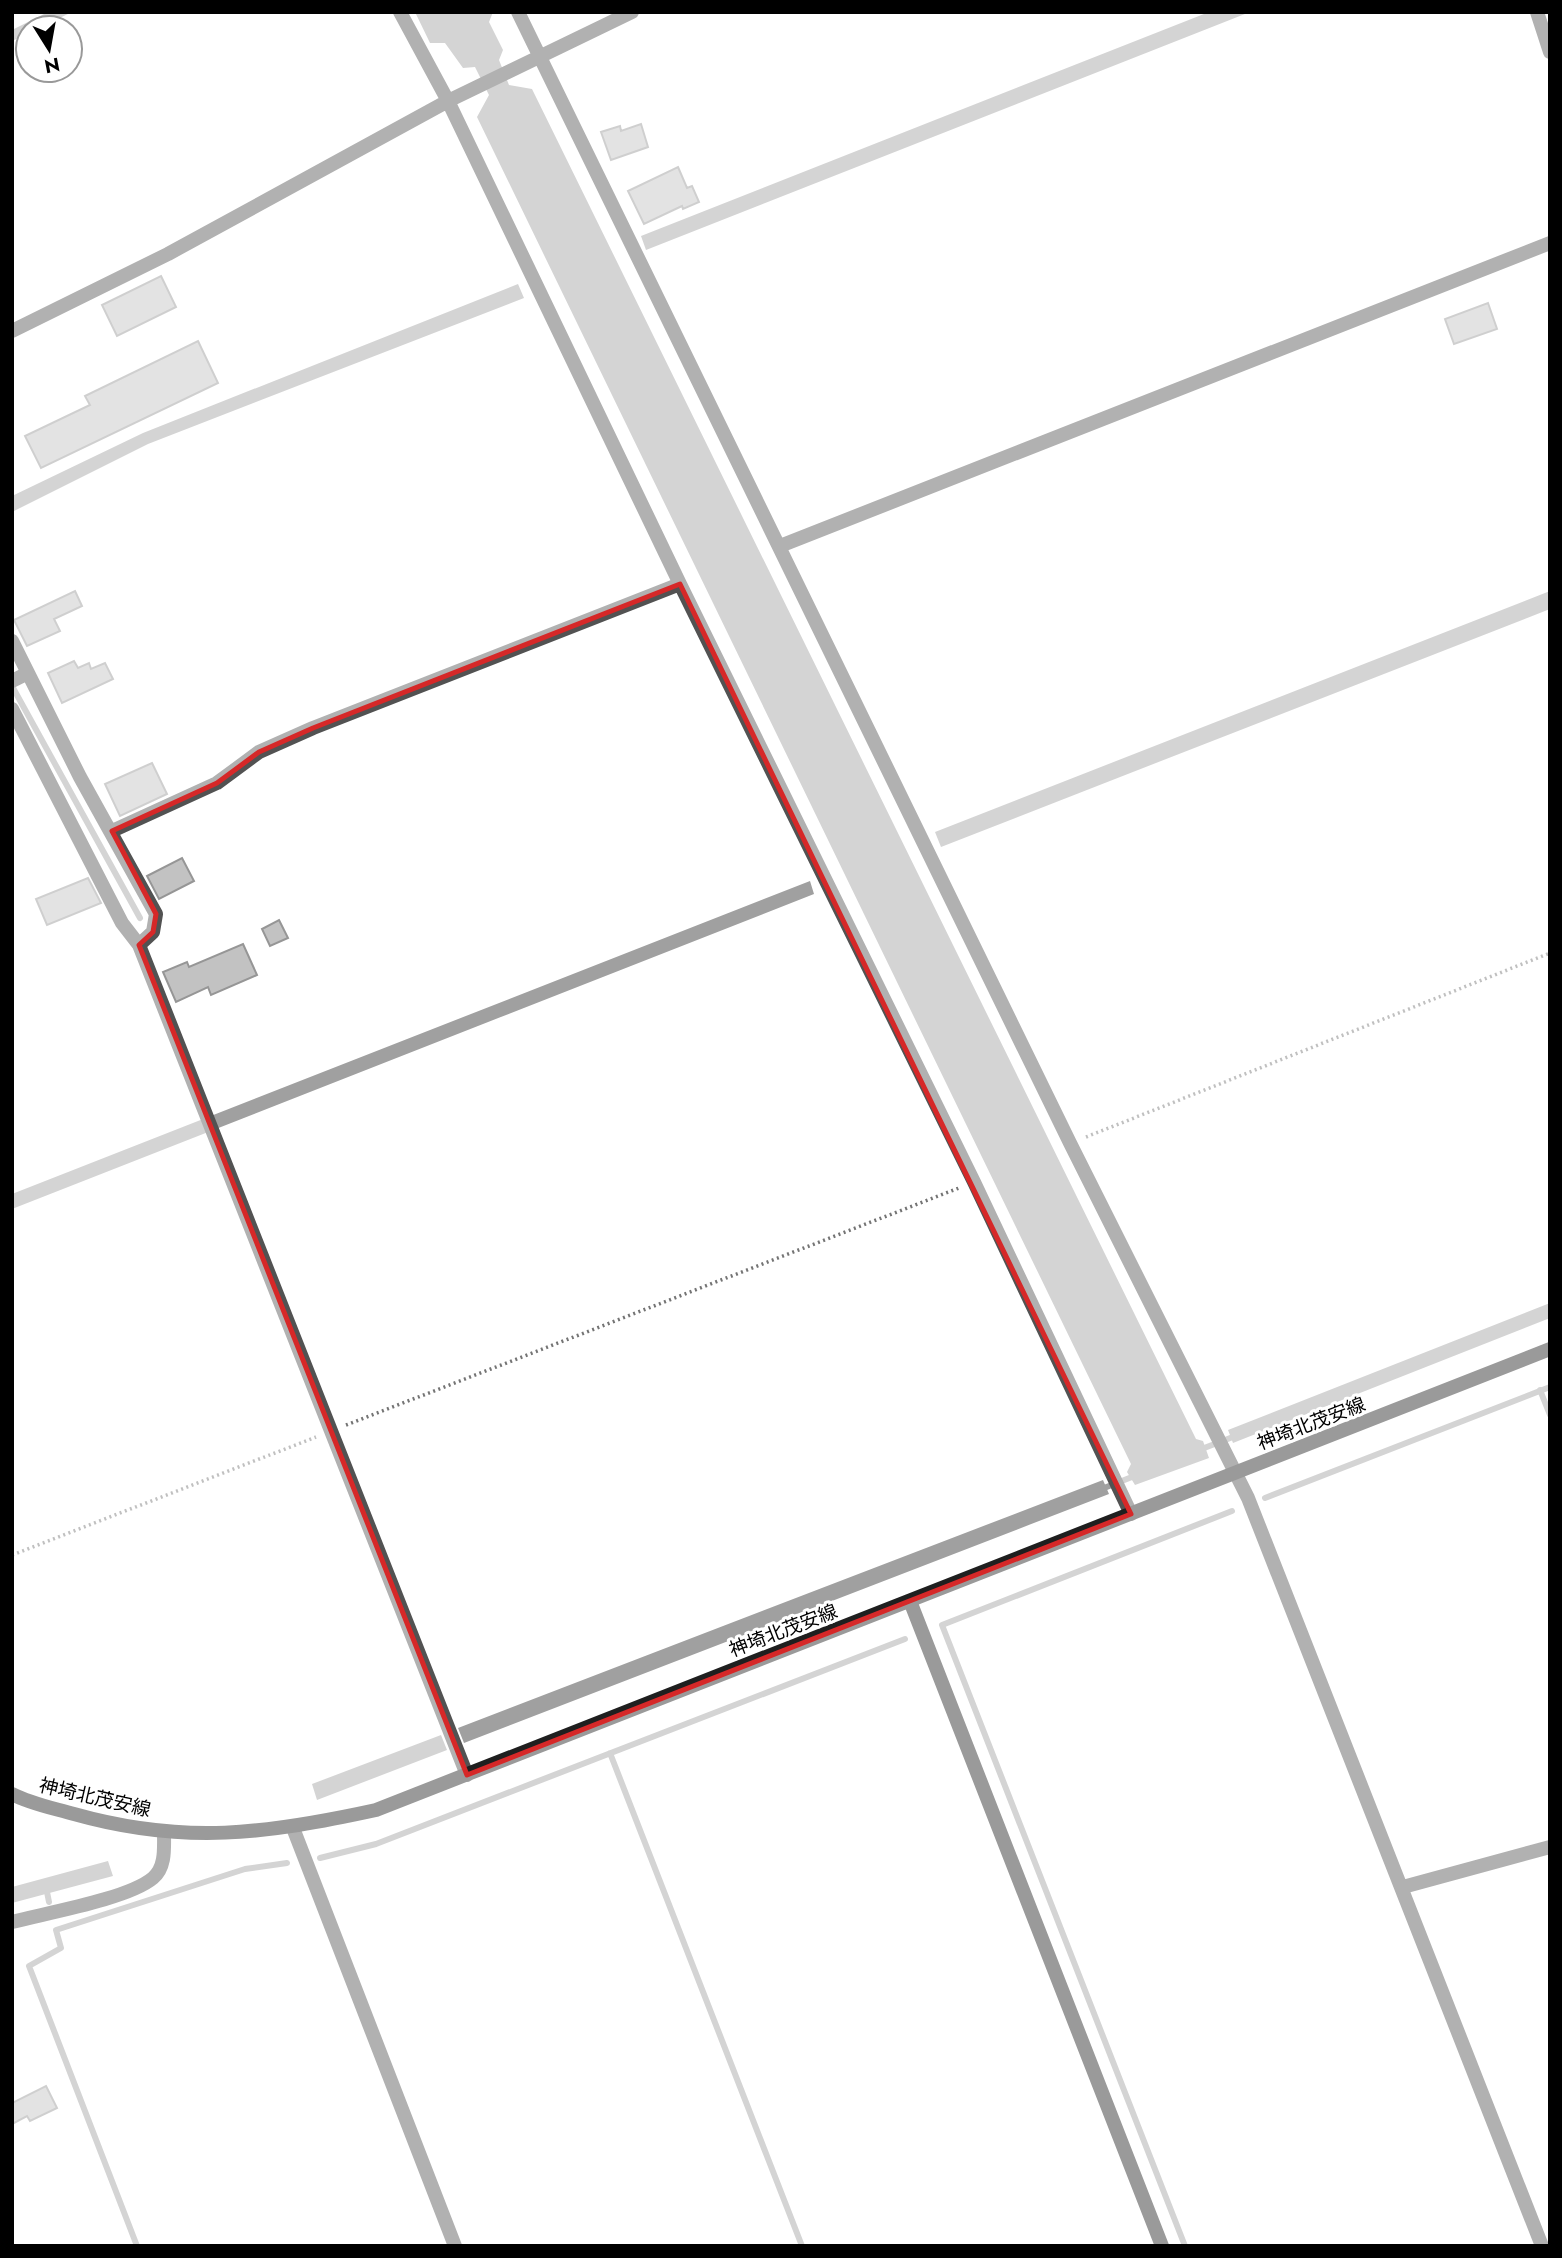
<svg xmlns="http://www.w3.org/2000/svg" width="1562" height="2258" font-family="Jost,'Noto Sans JP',sans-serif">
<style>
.water{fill:#a0a0a0}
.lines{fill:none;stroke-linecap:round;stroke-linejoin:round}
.stream{stroke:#a0a0a0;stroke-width:6}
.building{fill:#c2c2c2;stroke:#969696;stroke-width:2}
.path{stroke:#747474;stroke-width:3.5;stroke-dasharray:2 3.5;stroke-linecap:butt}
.street{stroke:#525252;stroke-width:14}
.secondary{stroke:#1f1f1f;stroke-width:14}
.marked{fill:none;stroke:#d62828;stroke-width:5;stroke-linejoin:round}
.labels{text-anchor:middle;stroke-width:6;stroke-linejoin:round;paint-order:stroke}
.street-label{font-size:19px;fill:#000;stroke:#fff}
</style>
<rect width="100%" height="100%" fill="#fff"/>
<!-- water -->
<path class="water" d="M48,12H72L39,28H28V34L12,41V30Z
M415,12H493L489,22L503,50L499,60L509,85L532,89L1196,1439L1203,1441L1209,1458L1135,1485L1127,1472L1131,1464L477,117L489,95L475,67L463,68L445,43H430Z
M1209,12H1250L646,250L641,236Z
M518,284L524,298L148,444L12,512V496L143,433Z
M1550,591V609L941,847L935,832Z
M810,881L814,894L12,1209V1194Z
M1550,1303V1318L1233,1443L1228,1430Z
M1103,1480L1109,1494L464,1743L458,1728Z
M441,1735L447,1750L317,1800L312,1784Z
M108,1861L113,1876L12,1903V1887Z"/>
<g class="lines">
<!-- stream -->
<path class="stream" d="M12,686L140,918
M1540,1390L1550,1415
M1199,1450L1238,1435
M1099,1490L1137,1475
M1265,1498L1550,1387
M610,1753L802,2246
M320,1858L376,1844L905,1639
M46,1887L49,1902
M137,2246L29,1966L61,1948L56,1930L245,1869L287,1863
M1185,2246L942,1625L1232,1511"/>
</g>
<!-- building -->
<path class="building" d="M641,124L648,147L611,160L601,132L620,126L621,131Z
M678,167L687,188L692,186L699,202L683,209L682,206L644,224L628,191Z
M161,276L176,307L117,336L102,305Z
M1488,303L1497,329L1454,344L1445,319Z
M198,341L218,383L41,468L25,436L90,405L85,396Z
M75,591L82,606L54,619L60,631L27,646L14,620Z
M74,661L78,668L89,663L91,669L105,663L113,679L62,703L48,673Z
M152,763L167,794L120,816L105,784Z
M182,858L194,881L159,899L147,876Z
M88,878L101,903L47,925L36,899Z
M279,920L288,938L270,946L262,929Z
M243,944L257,975L211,995L208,987L176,1002L163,972L187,962L189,967Z
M46,2086L57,2108L30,2121L27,2116L12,2124V2103Z"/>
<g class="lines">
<!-- path -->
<path class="path" d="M1086,1137L1550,953
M346,1425L959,1188
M12,1555L316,1437"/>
<!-- street -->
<path class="street" d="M400,12L448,101L680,584L974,1182L1131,1514
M518,12L1070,1143L1248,1498L1542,2246
M1537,12L1550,52
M12,331L168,254L448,101L632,12
M780,546L1550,243
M12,641L80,777L156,914L153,932L139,945L467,1775
M12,681L28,673
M12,709L122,923L139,945
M112,831L217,783L259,752L313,728L680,584
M293,1828L455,2246
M1403,1887L1550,1847
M12,1922C46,1913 128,1899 153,1878C166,1867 164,1848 164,1832"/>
<!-- secondary -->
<path class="secondary" d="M910,1601L1162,2246
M12,1794C31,1804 53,1808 74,1814C184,1845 266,1834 376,1810L1550,1349"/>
</g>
<!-- marked area -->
<path d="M0 0H1562V2258H0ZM680,584L1131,1514L467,1775L139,945L153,932L156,914L112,831L217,783L259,752L313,728Z" fill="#fff" fill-opacity=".55" fill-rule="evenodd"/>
<path class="marked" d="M680,584L1131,1514L467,1775L139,945L153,932L156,914L112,831L217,783L259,752L313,728Z"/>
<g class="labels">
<!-- street labels -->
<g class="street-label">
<text transform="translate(1311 1423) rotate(-21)" y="7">神埼北茂安線</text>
<text transform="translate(783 1630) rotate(-21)" y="7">神埼北茂安線</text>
<text transform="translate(95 1797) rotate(13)" y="7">神埼北茂安線</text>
</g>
</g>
<!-- border -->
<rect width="1562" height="2258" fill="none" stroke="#000000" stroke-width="28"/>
<!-- north arrow -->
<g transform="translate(49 49) rotate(169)"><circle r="33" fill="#ffffff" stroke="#999999" stroke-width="2"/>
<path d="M0-5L12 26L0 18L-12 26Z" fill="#000000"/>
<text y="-10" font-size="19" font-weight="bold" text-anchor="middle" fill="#000000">N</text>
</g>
</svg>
